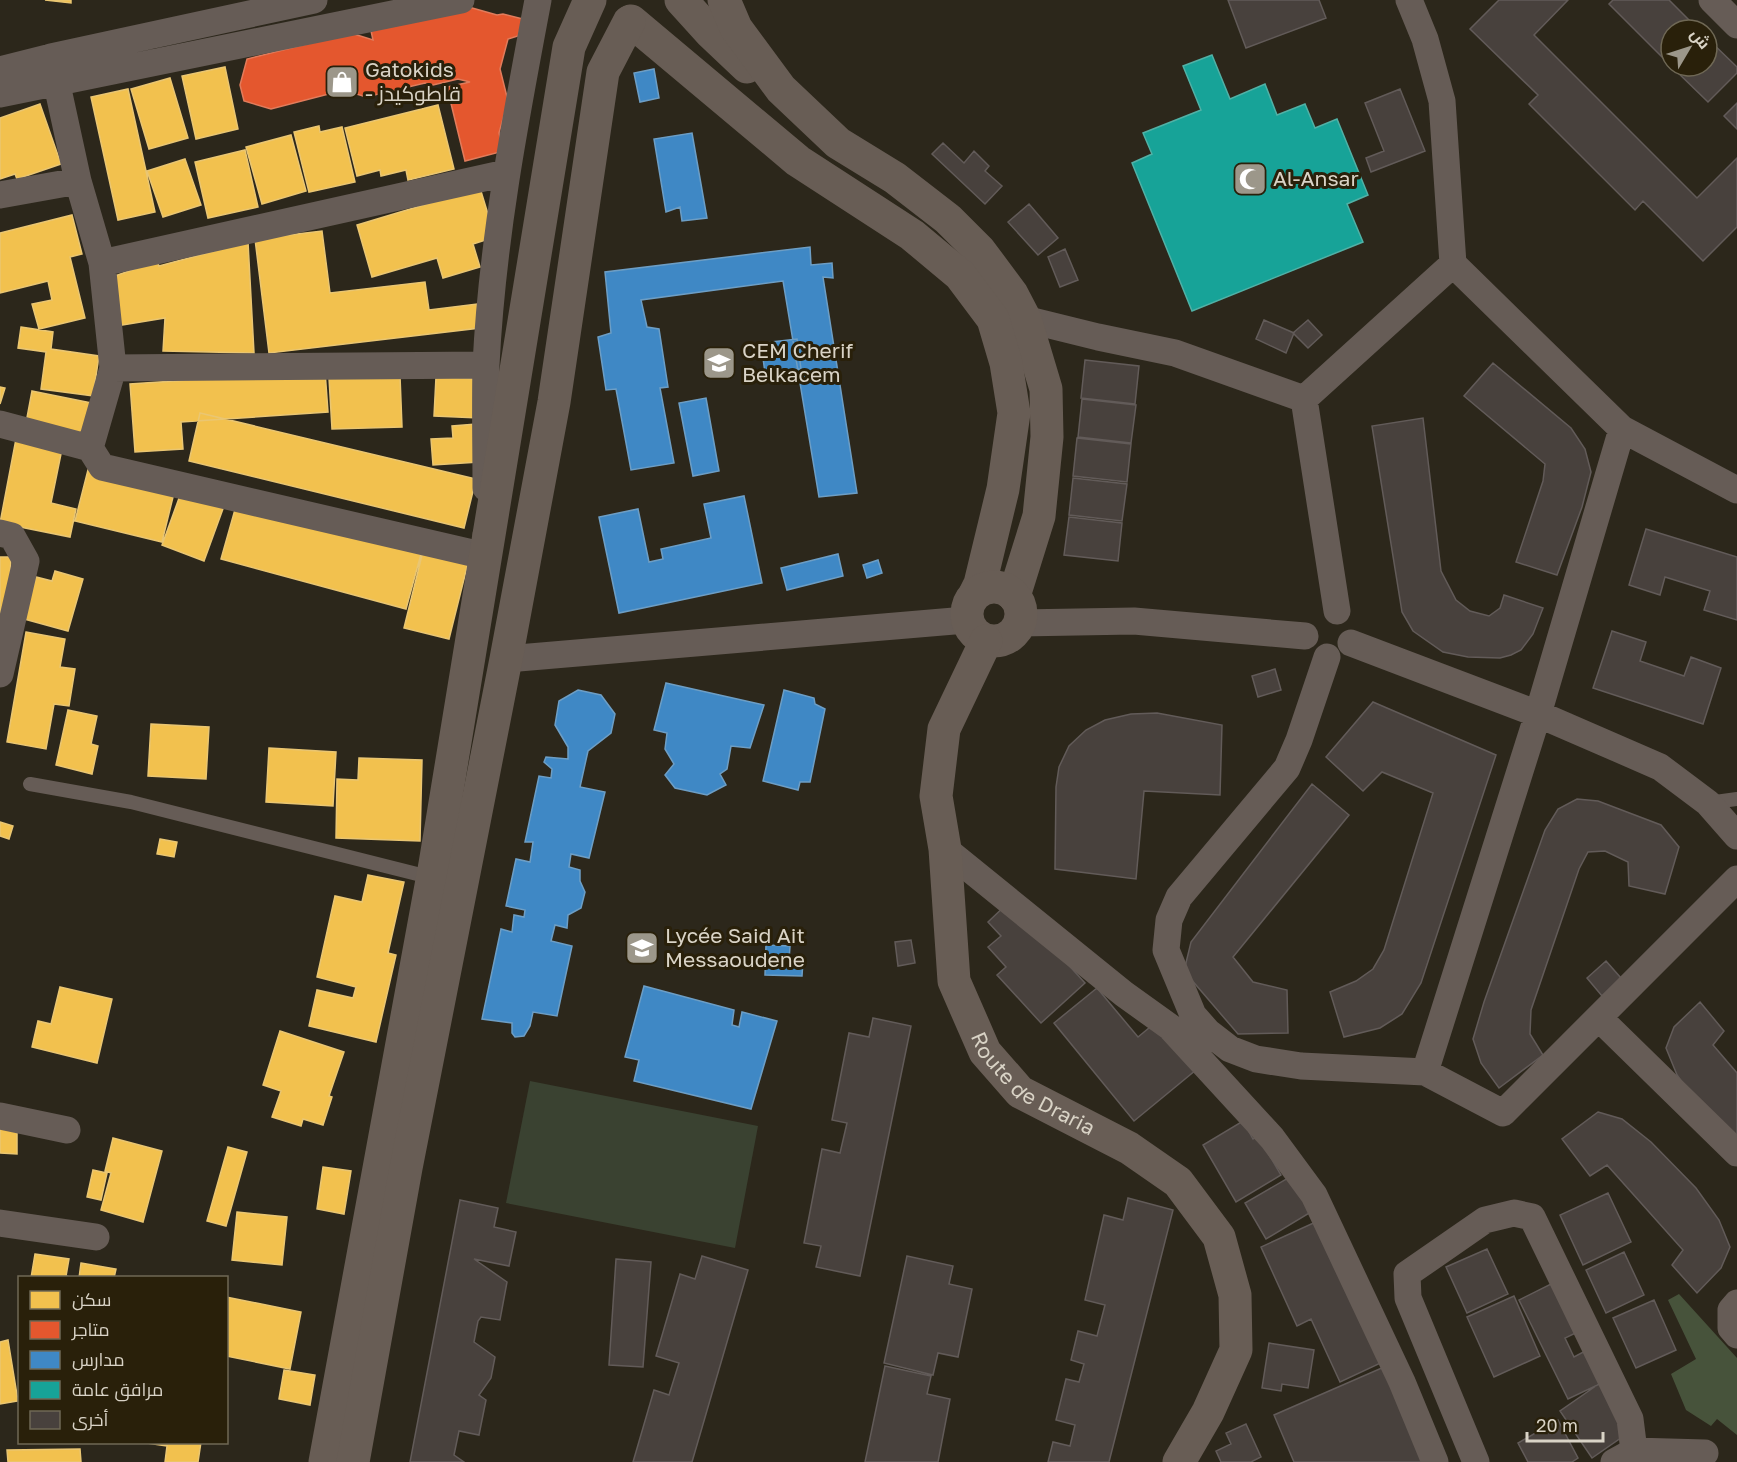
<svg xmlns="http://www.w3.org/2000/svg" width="1737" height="1462" font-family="'Golos Text',Cairo,sans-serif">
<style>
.green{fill:#3a4231}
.forest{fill:#47533b}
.homes{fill:#f2c14e;stroke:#eac672;stroke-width:1.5}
.shops{fill:#e4572e;stroke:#e17c5c;stroke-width:1.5}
.schools{fill:#3f88c5;stroke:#6d9ec5;stroke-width:1.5}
.public{fill:#17a398;stroke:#51b1a6;stroke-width:1.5}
.building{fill:#48413d;stroke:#625b59;stroke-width:1.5}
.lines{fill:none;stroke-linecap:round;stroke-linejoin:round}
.lane{stroke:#665c56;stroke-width:14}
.street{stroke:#665c56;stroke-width:27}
.secondary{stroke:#685d55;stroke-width:33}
.labels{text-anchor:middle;stroke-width:6;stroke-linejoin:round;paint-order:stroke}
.poi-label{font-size:21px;fill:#d9d3c6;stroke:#29200a;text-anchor:start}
.street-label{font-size:21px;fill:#d9d3c6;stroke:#29200a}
</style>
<rect width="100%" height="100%" fill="#2c271b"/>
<!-- green -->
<path class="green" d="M530,1081L758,1126L735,1248L506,1203Z"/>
<!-- forest -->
<path class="forest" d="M1679,1294L1737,1358V1435L1717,1419L1711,1426L1686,1410L1671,1374L1696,1359L1668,1300Z"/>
<!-- homes -->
<path class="homes" d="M45,0H71V3Z
M225,67L238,129L196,139L182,76Z
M170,78L188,138L149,149L131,89Z
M128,89L155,212L118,220L91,97Z
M40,104L61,164L17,179L15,174L0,179V118Z
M438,105L454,169L408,180L406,170L381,176L380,170L357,176L345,128Z
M319,126L320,132L342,127L355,182L309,192L294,132Z
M291,135L306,191L262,204L246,147Z
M245,150L258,207L208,218L195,162Z
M185,159L201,205L163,217L147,171Z
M480,188L495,237L473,244L480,267L443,278L437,258L372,277L357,225Z
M72,215L82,254L70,257L85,318L39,329L32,304L52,300L48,281L0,293V233Z
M322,231L330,293L425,282L429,310L477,304L480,328L269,353L255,239Z
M248,242L254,353L163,351L165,318L117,326L112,277L157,261L159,266Z
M21,327L53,332L51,349L99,356L93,396L41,389L46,352L18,348Z
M325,371L328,412L181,422L183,449L135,452L130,384Z
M400,376L402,427L332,429L329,378Z
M436,377L481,379L479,418L434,416Z
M0,387L5,388L0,404Z
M32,391L92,403L86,435L26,423Z
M200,413L476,479L464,528L189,461Z
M476,424L479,462L433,465L431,439L453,438L452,426Z
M16,439L62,449L51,503L76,509L70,537L0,523Z
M88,470L156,486L173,497L162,542L75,521Z
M182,490L224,506L204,561L162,545Z
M236,506L421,554L406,609L221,559Z
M423,551L468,563L449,639L404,628Z
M0,557H11L8,619H0Z
M55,571L83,579L68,631L24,619L36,577L52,581Z
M26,632L65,639L60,667L75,669L69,706L54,704L46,749L7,742Z
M68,710L97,716L91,744L98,746L92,774L56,765Z
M151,724L209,727L206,779L148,776Z
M269,748L336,752L333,806L266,802Z
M359,758L422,760L420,841L336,838L337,779L358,780Z
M0,822L13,826L9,839L0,836Z
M160,839L177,842L174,857L157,854Z
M368,875L404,882L388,953L396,955L376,1042L309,1026L317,990L353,998L356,987L317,977L335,896L362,902Z
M60,987L112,999L97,1063L32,1047L38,1021L51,1024Z
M280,1031L344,1052L329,1096L332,1097L323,1125L303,1119L301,1126L272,1117L281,1091L263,1085Z
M0,1128L17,1129V1154L0,1153Z
M113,1138L162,1151L143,1222L101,1210L111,1173L105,1171Z
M228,1147L247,1152L226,1226L207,1221Z
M323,1167L351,1171L344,1214L317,1209Z
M93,1170L107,1173L101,1200L87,1197Z
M237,1212L287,1217L282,1265L232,1260Z
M35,1254L69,1259L66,1276L73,1278H31Z
M81,1263L116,1269L114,1278H79Z
M226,1297L301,1312L290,1369L226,1356Z
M8,1340L18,1401L0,1404V1342Z
M284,1370L315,1375L310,1405L279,1399Z
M140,1442H201L198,1462H165L167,1446Z
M80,1449L81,1462H8L7,1450Z"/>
<!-- shops -->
<path class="shops" d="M458,4L497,15L503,14L523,19L518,36L508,39L500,69L508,101L499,133L502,145L500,152L465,161L447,87L470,82L458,79L433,85L425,83L366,97L344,90L271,109L244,101L240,85L247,59L343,35L354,34L373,40L370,26Z"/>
<!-- schools -->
<path class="schools" d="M654,69L659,98L640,102L634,73Z
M692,133L707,218L682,221L680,207L666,212L654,139Z
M810,247L811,265L832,263L833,278L823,277L857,493L819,497L783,281L641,300L647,327L659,329L668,387L660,388L674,463L631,470L616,389L606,390L598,337L611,333L605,272Z
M797,339L801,369L765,373L761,343Z
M706,398L719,471L693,476L679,403Z
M744,496L762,583L619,613L599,517L638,509L649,562L663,559L661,549L711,538L704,504Z
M838,554L843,576L787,590L781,568Z
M878,560L882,573L867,578L863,565Z
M666,683L764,705L750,748L731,746L727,769L720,774L726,785L707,795L675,788L665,775L674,764L665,749L667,733L654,730Z
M578,690L601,695L615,714L611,733L588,751L580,787L605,792L589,858L571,854L569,867L580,870V881L585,892L581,908L568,915L567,928L555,925L551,941L572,946L557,1016L533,1012L530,1026L524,1036L515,1037L512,1033V1023L482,1019L501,929L512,932L514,915L524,917L525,910L506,906L516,859L530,862L533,842H525L539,776L551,778L552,769L544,762L546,757L568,759V747L555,725L559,701Z
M784,690L814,698L815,704L825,709L810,782H800L798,790L763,781Z
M766,945L790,946L789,960H803L802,976L765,975Z
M644,986L734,1010L732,1025L739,1027L742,1012L777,1021L751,1109L634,1081L639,1060L625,1057Z"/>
<!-- public -->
<path class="public" d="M1212,55L1230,99L1265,84L1277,115L1305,104L1315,128L1337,119L1368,195L1347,204L1363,242L1192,311L1132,163L1152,154L1143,133L1201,110L1183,66Z"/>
<!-- building -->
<path class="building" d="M1228,0H1319L1326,18L1246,48Z
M1499,0H1568L1534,35L1697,198L1737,158V227L1703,261L1643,201L1635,210L1529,104L1538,95L1470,29Z
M1613,0H1669L1699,30H1671V66L1609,4Z
M1707,38L1737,67V73L1708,102L1671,66H1707Z
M1400,89L1425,151L1371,172L1366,158L1384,151L1365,103Z
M1737,103V129L1724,116Z
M943,143L964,163L974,151L989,166L985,171L1002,186L985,204L932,154Z
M1029,204L1058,238L1038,255L1008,222Z
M1065,249L1078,280L1060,287L1048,257Z
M1264,320L1294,333L1286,353L1256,339Z
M1308,320L1322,335L1308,348L1293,333Z
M1085,360L1139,366L1135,404L1081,398Z
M1493,363L1571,428L1585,449L1591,472L1582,507L1557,575L1516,562L1543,481L1545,464L1464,396Z
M1082,399L1136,405L1131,443L1078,437Z
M1423,418L1441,571L1456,600L1470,611L1489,616L1500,608L1504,595L1543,608L1533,634L1521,650L1511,655L1500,658L1468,657L1443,652L1413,631L1402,612L1372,426Z
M1077,438L1131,444L1127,482L1073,476Z
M1073,478L1127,484L1122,521L1069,515Z
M1069,517L1122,523L1118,561L1064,555Z
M1646,529L1737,557V620L1704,610L1710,591L1665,577L1660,595L1629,585Z
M1612,631L1646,642L1640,661L1684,676L1691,657L1721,668L1703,724L1593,688Z
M1275,669L1281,690L1258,697L1252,676Z
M1373,702L1496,755L1421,983L1402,1014L1380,1028L1344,1037L1330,992L1356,981L1373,969L1384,950L1433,793L1382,772L1363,791L1326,757Z
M1157,713L1222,725L1220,795L1144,791L1136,879L1055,869L1056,787L1059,767L1069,746L1086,730L1105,720L1131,714Z
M1312,784L1349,815L1233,957L1253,982L1287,990L1288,1033L1238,1034L1184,971L1191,942Z
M1577,799L1598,801L1661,825L1679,847L1665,894L1629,886L1628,862L1605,851L1588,852L1579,869L1531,1010L1530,1034L1543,1055L1499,1088L1481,1063L1473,1039L1484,1002L1545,830L1558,809Z
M1010,901L1085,983L1041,1023L997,975L1006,967L988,947L1001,936L988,922Z
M911,940L915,963L898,966L895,942Z
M1606,961L1621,978L1602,996L1587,978Z
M1097,988L1138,1037L1155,1023L1202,1065L1134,1121L1054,1023Z
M1700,1002L1724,1031L1713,1045L1737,1073V1146L1700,1107L1677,1075L1666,1048L1674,1027Z
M873,1018L911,1026L860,1276L816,1267L821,1246L804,1243L822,1149L840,1153L847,1123L832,1120L849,1033L869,1037Z
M1598,1112L1622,1119L1651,1142L1696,1188L1719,1220L1730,1247L1721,1268L1697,1293L1672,1265L1683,1250L1607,1165L1590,1176L1562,1139Z
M1243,1121L1253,1139L1258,1136L1281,1175L1236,1202L1203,1145Z
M1295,1174L1316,1209L1266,1239L1245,1203Z
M1608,1193L1631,1242L1583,1265L1560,1215Z
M1128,1198L1173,1210L1109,1462H1048L1053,1442L1070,1446L1075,1425L1056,1420L1066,1379L1079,1382L1084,1364L1071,1360L1078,1331L1097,1336L1105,1305L1085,1300L1104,1215L1123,1220Z
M460,1200L498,1208L494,1227L516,1232L509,1266L474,1259L507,1282L500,1320L481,1317L478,1321L474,1342L495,1357L491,1378L479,1395L486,1400L479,1435L459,1431L454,1455L464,1462H410Z
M1320,1220L1385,1361L1340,1382L1311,1319L1297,1326L1261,1247Z
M1487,1249L1508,1294L1467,1313L1446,1267Z
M1624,1252L1644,1295L1606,1313L1586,1270Z
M702,1256L748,1270L692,1462H633L654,1390L669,1395L679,1363L656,1356L680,1274L695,1279Z
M907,1256L953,1266L949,1284L972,1289L958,1357L938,1353L933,1375L884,1363Z
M616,1259L651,1262L643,1367L609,1365Z
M1557,1281L1582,1330L1565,1338L1574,1357L1589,1349L1606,1381L1568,1399L1519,1300Z
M1514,1296L1540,1356L1494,1377L1467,1317Z
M1654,1300L1676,1350L1636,1368L1613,1318Z
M1269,1343L1314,1350L1308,1388L1282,1384L1281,1391L1262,1388Z
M885,1366L931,1376L927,1394L950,1399L938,1462H865Z
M1384,1367L1427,1462H1294L1274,1415Z
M1603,1381L1628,1433L1592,1458L1560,1411Z
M1558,1420L1578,1458L1572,1462H1528L1518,1443Z
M1246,1424L1261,1457L1251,1462H1221L1216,1451L1231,1444L1226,1433Z"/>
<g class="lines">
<!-- lane -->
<path class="lane" d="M30,784L131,802L433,878
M1708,803L1737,799"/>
<!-- street -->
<path class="street" d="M1409,0L1425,39L1442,101L1453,264L1622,429L1737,490
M1712,0L1737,25
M51,57L78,181L102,263L113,368L90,448L102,467L485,556L486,535
M0,70L51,57L314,0
M0,94L461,0
M0,195L78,181
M102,263L506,173
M1025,319L1098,337L1175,353L1304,399
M113,368L486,365
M1304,399L1337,611
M1304,399L1453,264
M0,424L90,448
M486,488C486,447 485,406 486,365C492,242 515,121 538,0
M0,533L12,536L26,561L0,674
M1020,623L1134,621L1305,636
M1351,643L1538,714L1660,767L1708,803L1737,836
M1327,657L1299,740L1287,768L1179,897L1169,920L1166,950L1193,1015L1208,1032L1230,1049L1256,1059L1301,1066L1425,1072L1503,1113L1737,879
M506,659L966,620
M945,849L1124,994L1170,1027L1272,1138L1314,1195L1402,1382L1435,1462
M1599,1018L1737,1153
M1425,1072L1538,714L1622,429
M0,1116L67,1130
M0,1223L96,1237
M1737,1303L1731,1310V1328L1737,1335
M1476,1462L1408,1298L1407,1274L1485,1220L1514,1213L1532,1217L1630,1419L1634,1451
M1614,1462L1634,1451L1705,1453"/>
<!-- secondary -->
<g class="secondary">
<path d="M681,0L710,32L747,67"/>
<path d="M724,0L736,28L781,89L838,143L895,178L948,219L980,251L1012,294L1025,319L1046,389L1047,437L1039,516L1014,596"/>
<path d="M631,21L798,161L912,235L960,275L993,319L1006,363L1014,413L1003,489L980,584L975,594"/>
<circle cx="994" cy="614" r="27"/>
<path id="s1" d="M986,641L944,729L936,796L945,849L954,981L985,1052L1020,1092L1129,1148L1178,1182L1219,1237L1235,1295L1236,1350L1208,1412L1179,1462"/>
<path d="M325,1462L435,864L569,47L590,0"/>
<path d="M353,1462L406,1168L506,659L554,402L603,72L629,22"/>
</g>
</g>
<!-- icons -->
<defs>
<symbol id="shop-square" viewBox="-11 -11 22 22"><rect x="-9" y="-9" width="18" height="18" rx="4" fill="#9c978a" stroke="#29200a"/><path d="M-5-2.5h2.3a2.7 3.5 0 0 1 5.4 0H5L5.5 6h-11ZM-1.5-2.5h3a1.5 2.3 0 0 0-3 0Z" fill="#fff"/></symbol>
<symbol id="mosque-square" viewBox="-11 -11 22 22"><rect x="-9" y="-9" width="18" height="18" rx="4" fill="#9c978a" stroke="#29200a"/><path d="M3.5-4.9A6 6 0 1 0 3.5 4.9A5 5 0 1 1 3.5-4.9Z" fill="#fff"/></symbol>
<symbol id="school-square" viewBox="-11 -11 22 22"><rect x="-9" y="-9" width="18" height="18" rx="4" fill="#9c978a" stroke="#29200a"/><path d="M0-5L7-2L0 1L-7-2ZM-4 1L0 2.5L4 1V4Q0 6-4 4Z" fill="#fff"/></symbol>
</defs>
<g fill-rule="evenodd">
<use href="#shop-square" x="323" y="63" width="38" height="38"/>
<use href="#mosque-square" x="1231" y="160" width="38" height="38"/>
<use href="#school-square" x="700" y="344" width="38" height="38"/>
<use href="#school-square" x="623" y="929" width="38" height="38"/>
</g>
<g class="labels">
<!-- poi labels -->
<g class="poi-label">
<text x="365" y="77">Gatokids<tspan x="365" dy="24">- قاطوكيدز</tspan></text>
<text x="1273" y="186">Al-Ansar</text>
<text x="742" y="358">CEM Cherif<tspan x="742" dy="24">Belkacem</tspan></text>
<text x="665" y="943">Lycée Said Ait<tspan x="665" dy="24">Messaoudene</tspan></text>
</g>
<!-- street labels -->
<g class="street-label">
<text dy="7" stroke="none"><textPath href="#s1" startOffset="486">Route de Draria</textPath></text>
</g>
</g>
<!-- legend -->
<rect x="18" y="1276" width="210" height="168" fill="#29200a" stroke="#6f6855" stroke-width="1.5"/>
<rect x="30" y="1291" width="30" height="18" fill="#f2c14e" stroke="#6f6855" stroke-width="1.5"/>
<text x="72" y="1306" font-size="18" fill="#d9d3c6">سكن</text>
<rect x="30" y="1321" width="30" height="18" fill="#e4572e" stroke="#6f6855" stroke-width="1.5"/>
<text x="72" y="1336" font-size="18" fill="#d9d3c6">متاجر</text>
<rect x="30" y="1351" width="30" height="18" fill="#3f88c5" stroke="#6f6855" stroke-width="1.5"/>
<text x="72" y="1366" font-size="18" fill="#d9d3c6">مدارس</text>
<rect x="30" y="1381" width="30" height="18" fill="#17a398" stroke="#6f6855" stroke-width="1.5"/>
<text x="72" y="1396" font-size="18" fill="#d9d3c6">مرافق عامة</text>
<rect x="30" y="1411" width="30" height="18" fill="#48413d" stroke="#6f6855" stroke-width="1.5"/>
<text x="72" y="1426" font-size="18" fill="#d9d3c6">أخرى</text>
<!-- north arrow -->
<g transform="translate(1689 48) rotate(51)"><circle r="28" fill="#29200a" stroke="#6f6855" stroke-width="1.5"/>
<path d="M0-4.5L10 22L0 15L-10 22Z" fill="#9c978a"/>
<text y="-9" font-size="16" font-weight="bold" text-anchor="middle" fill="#d9d3c6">ش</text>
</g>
<!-- scale -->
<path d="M1527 1432v9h76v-9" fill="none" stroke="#d9d3c6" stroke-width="3"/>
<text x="1536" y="1432" font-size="18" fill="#d9d3c6" stroke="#29200a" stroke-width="4.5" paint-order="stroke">20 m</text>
</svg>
